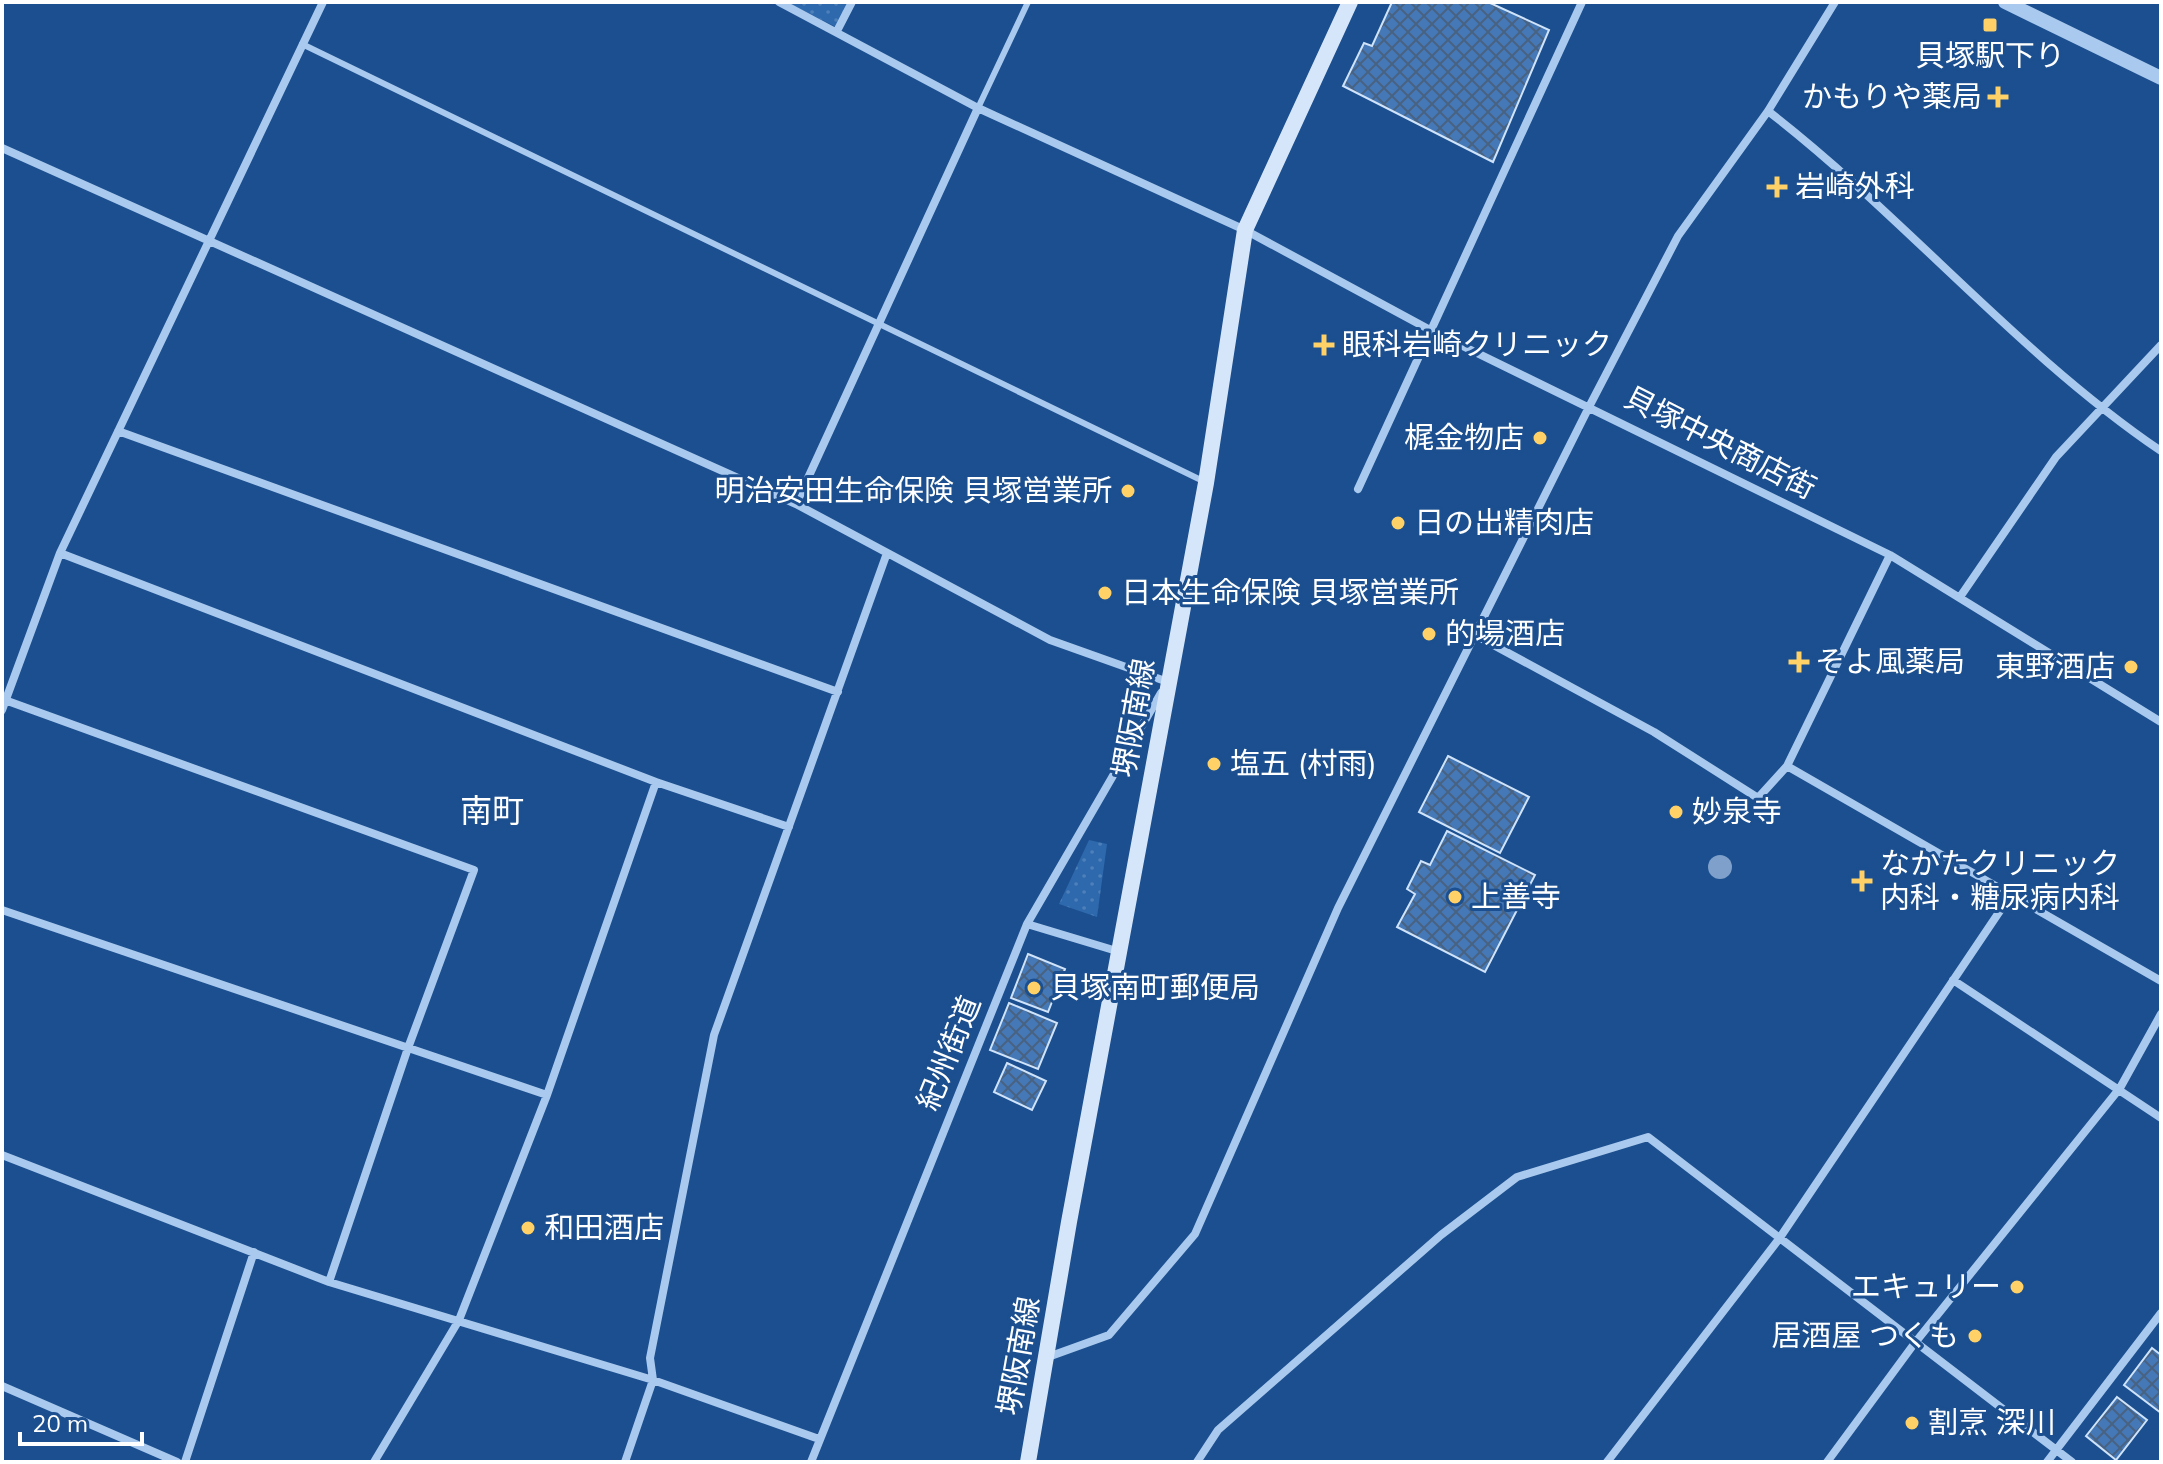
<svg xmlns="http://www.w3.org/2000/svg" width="2163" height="1464" font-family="Mulish,'Noto Sans JP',sans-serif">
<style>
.green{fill:url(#green-dots)}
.building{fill:url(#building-cross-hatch);stroke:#cfe3fa;stroke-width:2}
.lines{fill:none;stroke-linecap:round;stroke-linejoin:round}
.service{stroke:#a9c9ee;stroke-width:6}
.minor{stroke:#a9c9ee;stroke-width:8}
.tertiary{stroke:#a9c9ee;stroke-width:14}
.secondary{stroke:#d6e6fa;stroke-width:16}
.tree{fill:#7ea0ca}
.poi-dot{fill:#ffd166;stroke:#1b4f8f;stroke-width:3}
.labels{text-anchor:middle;stroke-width:6;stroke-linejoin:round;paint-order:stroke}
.poi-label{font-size:30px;fill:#fff;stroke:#1b4f8f;text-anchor:start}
.street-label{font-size:30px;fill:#fff;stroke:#1b4f8f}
.neighbourhood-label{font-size:32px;fill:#fff;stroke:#1b4f8f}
</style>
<defs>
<pattern id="green-dots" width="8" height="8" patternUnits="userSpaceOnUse" patternTransform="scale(2)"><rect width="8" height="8" fill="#2e69ad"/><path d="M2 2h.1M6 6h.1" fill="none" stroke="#4d80b9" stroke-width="1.8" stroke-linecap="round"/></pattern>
<pattern id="building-cross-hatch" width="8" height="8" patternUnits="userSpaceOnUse" patternTransform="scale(2)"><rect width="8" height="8" fill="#4478b7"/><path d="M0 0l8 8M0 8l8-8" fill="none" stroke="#486282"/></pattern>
</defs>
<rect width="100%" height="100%" fill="#1b4f8f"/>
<!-- green -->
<path class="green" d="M786,2H849L836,27Z
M1089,840L1107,844L1097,917L1059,904Z"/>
<!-- building -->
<path class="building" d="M1392,2H1488L1549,30L1493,162L1343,86L1364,43L1372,46Z
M1448,756L1529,797L1500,853L1419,812Z
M1447,831L1535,875L1485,972L1397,927L1415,894L1407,889L1421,861L1430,865Z
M1028,954L1065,969L1048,1012L1011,998Z
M1009,1003L1057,1023L1038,1069L990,1050Z
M1007,1063L1046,1081L1032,1110L994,1092Z
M2152,1348L2161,1355V1413L2124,1385Z
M2117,1397L2147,1420L2116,1460L2086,1436Z"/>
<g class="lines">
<!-- service -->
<path class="service" d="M302,44L1203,481
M978,108L1028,2"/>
<!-- minor -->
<path class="minor" d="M779,2L978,108L1245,230L1432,331L1890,555L2161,722
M837,31L852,2
M978,108L796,504L1050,640L1168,682
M1768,111C1905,217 2018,354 2161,451
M2,148L796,504
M118,431L838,692
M1358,489L1582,2
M60,553L656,782L547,1095L459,1320L374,1462
M1890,555L1787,766L2161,981
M1960,597L2056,457L2161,345
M1475,635L1654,732L1758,798L1787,766
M2,699L474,870L408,1048L329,1282
M2,710L60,553L323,2
M656,782L789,827
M2,910L547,1095
M1027,924L1120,952
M1953,980L2161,1118
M2,1155L329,1282L653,1380L819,1439
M1048,1357L1109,1335L1195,1234L1338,908L1590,405L1678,236L1768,111L1835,2
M2,1386L177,1462
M185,1462L254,1252
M625,1462L653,1380L650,1358L714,1035L887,553
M811,1462L1027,924L1161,693
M1197,1462L1218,1430L1441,1235L1517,1177L1648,1137L2072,1462
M1607,1462L1779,1239L2012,893
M1827,1462L1914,1344L2120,1088L2161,1014
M2047,1462L2161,1313"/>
<!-- tertiary -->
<path class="tertiary" d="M2005,2L2161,78"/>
<!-- secondary -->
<path class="secondary" d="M1028,1462L1069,1222L1206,483L1245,230L1350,2"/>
</g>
<!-- trees -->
<circle class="tree" cx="1720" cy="867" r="12"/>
<!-- markers -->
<g class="poi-dot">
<rect x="1982" y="17" width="16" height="16" rx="4"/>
<path d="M1994 85h8v8h8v8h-8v8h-8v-8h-8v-8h8z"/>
<path d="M1773 175h8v8h8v8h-8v8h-8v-8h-8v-8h8z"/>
<path d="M1320 333h8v8h8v8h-8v8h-8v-8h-8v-8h8z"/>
<circle cx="1540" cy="438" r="8"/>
<circle cx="1128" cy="491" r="8"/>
<circle cx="1398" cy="523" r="8"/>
<circle cx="1105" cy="593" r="8"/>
<circle cx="1429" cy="634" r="8"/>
<path d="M1795 650h8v8h8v8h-8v8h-8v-8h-8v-8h8z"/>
<circle cx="2131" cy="667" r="8"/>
<circle cx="1214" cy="764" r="8"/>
<circle cx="1676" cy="812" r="8"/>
<path d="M1858 869h8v8h8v8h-8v8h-8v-8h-8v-8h8z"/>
<circle cx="1455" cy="897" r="8"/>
<circle cx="1034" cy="988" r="8"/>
<circle cx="528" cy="1228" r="8"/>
<circle cx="2017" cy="1287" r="8"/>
<circle cx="1975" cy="1336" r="8"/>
<circle cx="1912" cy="1423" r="8"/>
</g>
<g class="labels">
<!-- poi labels -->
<g class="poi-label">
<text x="1990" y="66" text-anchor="middle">貝塚駅下り</text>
<text x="1982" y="107" text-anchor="end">かもりや薬局</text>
<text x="1795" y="197">岩崎外科</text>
<text x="1342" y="355">眼科岩崎クリニック</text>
<text x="1524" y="448" text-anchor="end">梶金物店</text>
<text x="1112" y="501" text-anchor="end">明治安田生命保険 貝塚営業所</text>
<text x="1414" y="533">日の出精肉店</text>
<text x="1121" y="603">日本生命保険 貝塚営業所</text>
<text x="1445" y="644">的場酒店</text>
<text x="1815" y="672">そよ風薬局</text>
<text x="2115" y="677" text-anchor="end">東野酒店</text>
<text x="1230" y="774">塩五 (村雨)</text>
<text x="1692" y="822">妙泉寺</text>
<text x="1880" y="874">なかたクリニック<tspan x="1880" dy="34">内科・糖尿病内科</tspan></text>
<text x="1471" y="907">上善寺</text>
<text x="1050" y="998">貝塚南町郵便局</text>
<text x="544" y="1238">和田酒店</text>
<text x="2001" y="1297" text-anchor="end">エキュリー</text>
<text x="1959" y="1346" text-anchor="end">居酒屋 つくも</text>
<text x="1928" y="1433">割烹 深川</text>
</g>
<!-- street labels -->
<g class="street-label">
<text transform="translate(1720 443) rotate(27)" y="10">貝塚中央商店街</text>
<text transform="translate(1134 718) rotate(-80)" y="10">堺阪南線</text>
<text transform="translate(949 1053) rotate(-68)" y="10">紀州街道</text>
<text transform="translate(1019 1356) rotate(-80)" y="10">堺阪南線</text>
</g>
<!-- neighbourhood labels -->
<g class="neighbourhood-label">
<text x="492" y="822">南町</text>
</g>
</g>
<!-- border -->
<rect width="2163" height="1464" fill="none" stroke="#ffffff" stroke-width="8"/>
<!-- scale -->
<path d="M20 1432v12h122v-12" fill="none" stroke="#ffffff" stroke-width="4"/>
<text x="32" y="1432" font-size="24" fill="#ffffff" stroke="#1b4f8f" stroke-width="6" paint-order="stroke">20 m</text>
</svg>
